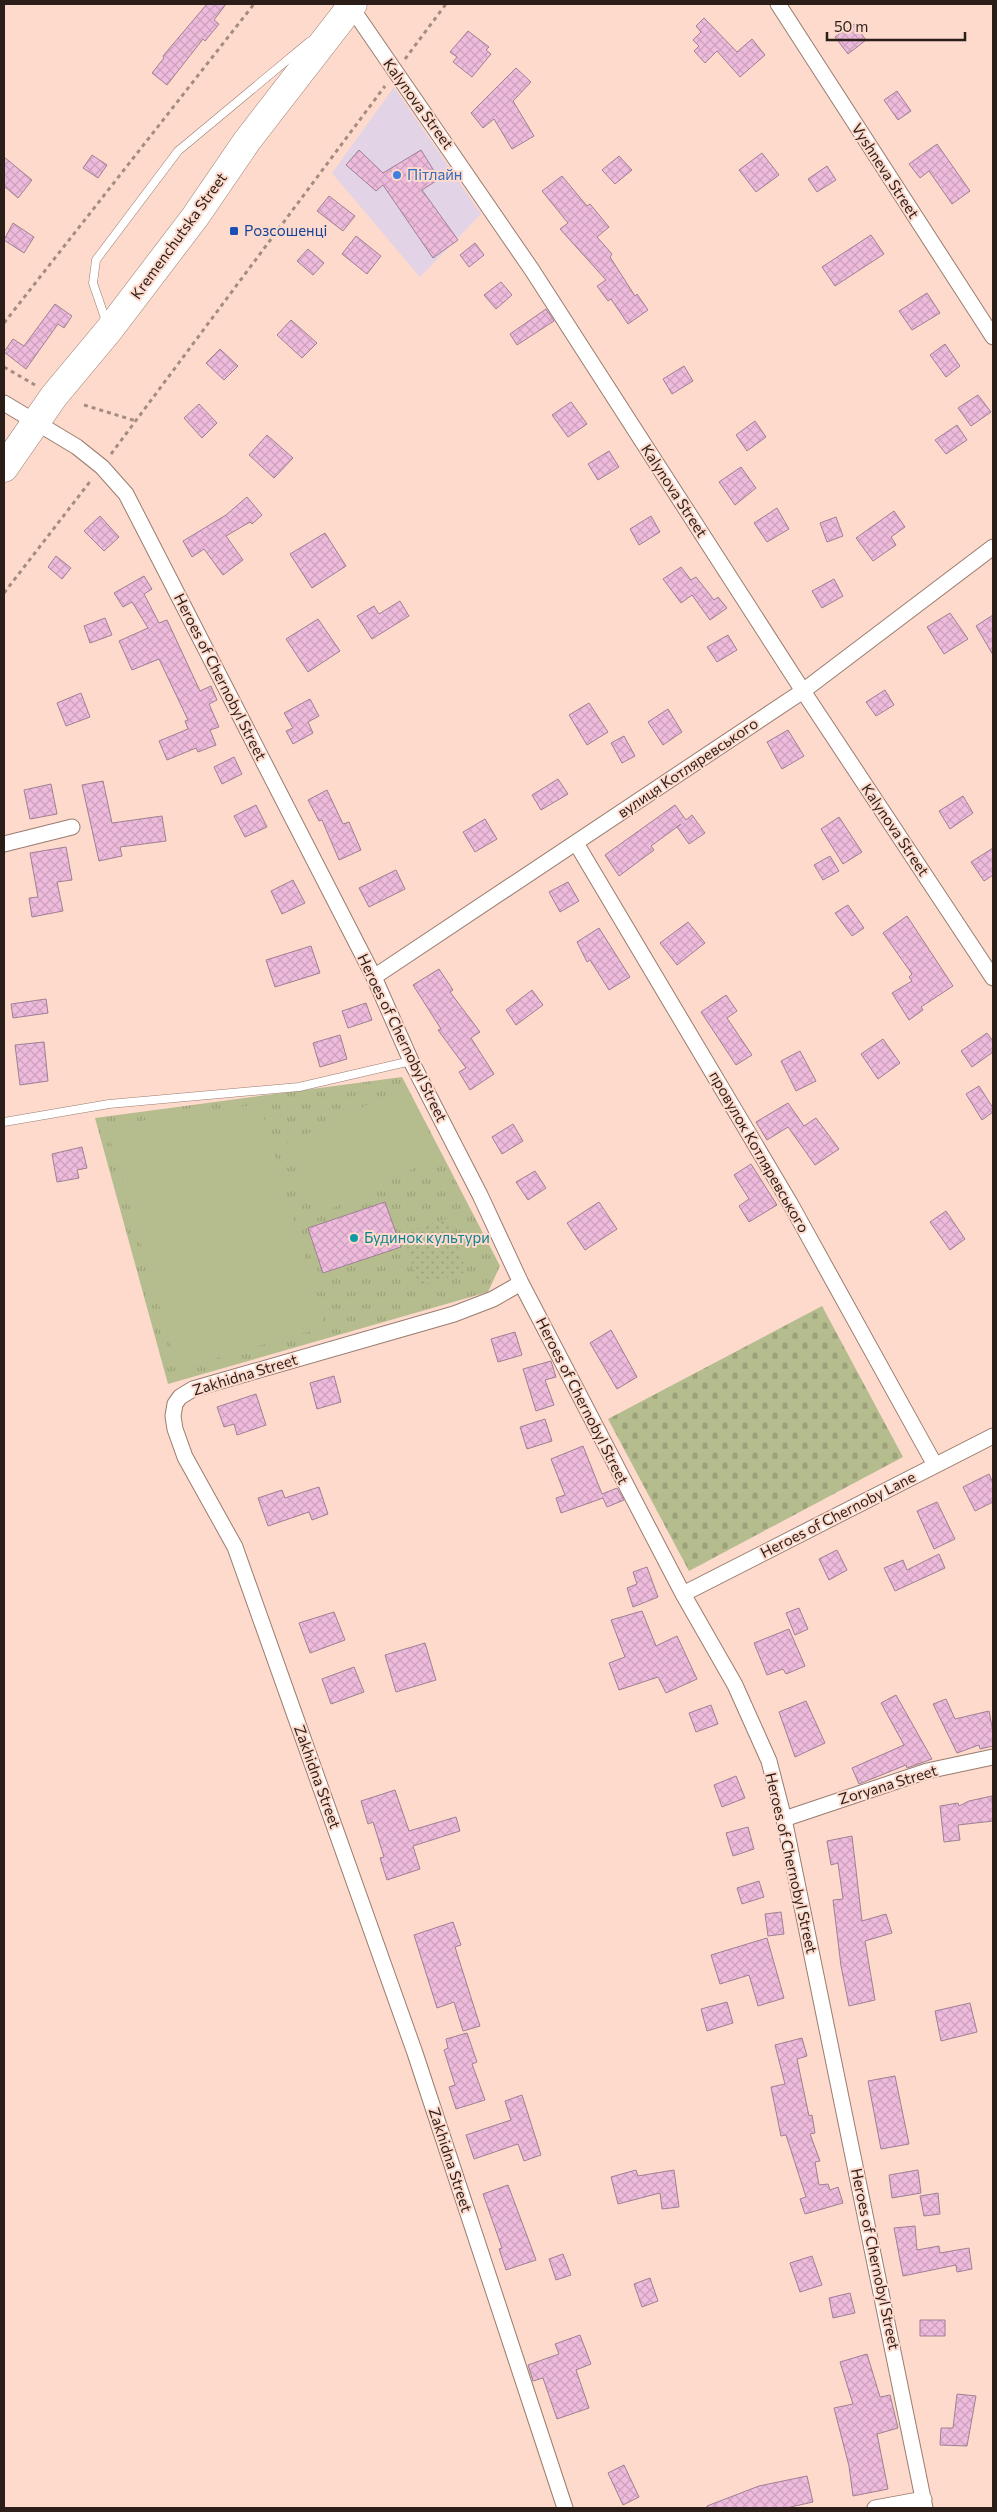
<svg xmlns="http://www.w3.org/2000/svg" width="997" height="2512" font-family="Commissioner,sans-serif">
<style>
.commercial{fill:#e2d3e6}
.grass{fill:url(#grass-tufts)}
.cemetery{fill:url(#cemetery-stones)}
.park{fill:url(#park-dots)}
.garden{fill:#b5bc8e}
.building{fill:url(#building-cross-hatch);stroke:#9e8193}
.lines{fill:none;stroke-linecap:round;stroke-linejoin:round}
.lane-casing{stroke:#9a7c6f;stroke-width:9}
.street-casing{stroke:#9a7c6f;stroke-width:17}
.highway-casing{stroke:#9a7c6f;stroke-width:29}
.path{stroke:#a58c81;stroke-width:3;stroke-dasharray:4 4;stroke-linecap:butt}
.lane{stroke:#fff;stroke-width:8}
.street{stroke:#fff;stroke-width:15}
.highway{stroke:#fff;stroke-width:28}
.shop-dot{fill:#3f7fe0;stroke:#fddacc;stroke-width:2}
.transit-dot{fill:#1a4fb4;stroke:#fddacc;stroke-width:2}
.culture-dot{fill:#0f9aa8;stroke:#fddacc;stroke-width:2}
.labels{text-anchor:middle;stroke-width:4;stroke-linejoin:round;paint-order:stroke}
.street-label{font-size:15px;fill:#2b1e19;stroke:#fddacc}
.shop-label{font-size:15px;fill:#366cbe;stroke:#fddacc;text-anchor:start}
.transit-label{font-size:15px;fill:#164399;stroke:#fddacc;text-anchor:start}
.culture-label{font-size:15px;fill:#0d838f;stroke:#fddacc;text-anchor:start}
</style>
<defs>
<pattern id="grass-tufts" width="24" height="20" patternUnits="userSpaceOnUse" patternTransform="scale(1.25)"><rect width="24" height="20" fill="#b5bc8e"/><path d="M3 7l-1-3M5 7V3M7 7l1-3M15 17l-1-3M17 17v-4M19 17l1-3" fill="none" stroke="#9ca17a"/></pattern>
<pattern id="cemetery-stones" width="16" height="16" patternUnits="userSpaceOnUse" patternTransform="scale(1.25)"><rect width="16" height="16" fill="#b5bc8e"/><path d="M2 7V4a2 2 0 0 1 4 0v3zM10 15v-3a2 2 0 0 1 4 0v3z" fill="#9ca17a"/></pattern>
<pattern id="park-dots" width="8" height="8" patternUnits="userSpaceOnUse" patternTransform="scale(1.25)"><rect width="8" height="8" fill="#b5bc8e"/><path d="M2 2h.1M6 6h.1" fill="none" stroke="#9ca17a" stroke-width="1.8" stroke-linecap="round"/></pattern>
<pattern id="building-cross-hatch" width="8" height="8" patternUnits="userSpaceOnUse" patternTransform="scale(1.25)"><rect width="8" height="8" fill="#efbbdd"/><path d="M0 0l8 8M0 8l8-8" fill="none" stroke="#cda0bd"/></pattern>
</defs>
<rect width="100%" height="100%" fill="#fddacc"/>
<!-- commercial -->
<path class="commercial" d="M394,87L481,214L420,277L332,173Z"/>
<!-- grass -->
<path class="grass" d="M402,1077L500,1266L488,1292L168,1384L95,1118Z"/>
<!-- cemetery -->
<path class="cemetery" d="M822,1306L903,1457L689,1571L608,1419Z"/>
<!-- park -->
<path class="park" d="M449,1218L466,1272L419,1286L403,1233Z"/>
<!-- garden -->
<path class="garden" d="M406,1086L440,1156L318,1215L284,1145Z
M260,1104L325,1327L178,1369L106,1126Z"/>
<!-- building -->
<path class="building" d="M207,4H226L214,20L219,24L205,41L203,39L167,85L152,73L164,58L163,56Z
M704,18L737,52L752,39L765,55L740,77L717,51L705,63L694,51L699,46L693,40L701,32L696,26Z
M854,24L866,40L848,54L835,37Z
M468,31L489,47L486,50L491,54L472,77L453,62L457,57L450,52Z
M516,68L531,82L513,101L534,136L512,149L494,119L483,128L471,113Z
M897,91L911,111L898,120L884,100Z
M937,144L970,191L952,204L929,171L920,178L909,164Z
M359,150L383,173L421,150L439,179L422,190L458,240L433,258L383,185L376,191L346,165Z
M762,153L779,175L756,192L739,170Z
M92,155L107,165L98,178L83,168Z
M619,156L632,170L615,184L602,170Z
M4,157L32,180L18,198L4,186Z
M827,166L836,180L817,192L808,179Z
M562,176L587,206L590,204L609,227L597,237L612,254L610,257L635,296L637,294L648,310L628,324L611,299L608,301L597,286L606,280L560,229L568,223L542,191Z
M329,196L355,216L343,231L317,211Z
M13,223L34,237L24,253L4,240Z
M871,235L884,254L835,286L822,267Z
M356,236L381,256L367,274L342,254Z
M475,243L484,255L469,267L460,255Z
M308,249L324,263L313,275L297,261Z
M501,282L512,295L496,309L484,295Z
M927,293L940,313L912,330L899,311Z
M55,304L72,316L64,328L58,324L26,369L4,352L13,339L24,346Z
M546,309L554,321L517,345L510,334Z
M291,320L317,343L302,358L277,335Z
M945,344L960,366L946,377L930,355Z
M220,349L238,366L224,380L206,363Z
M684,366L693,381L672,394L663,379Z
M978,395L991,412L971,426L958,408Z
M571,402L587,424L568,437L552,415Z
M199,404L217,423L202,438L184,418Z
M755,421L766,437L747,451L736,435Z
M957,425L967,440L946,454L935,440Z
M267,435L293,458L274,478L249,455Z
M609,451L619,467L598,480L588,464Z
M741,467L756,488L735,505L719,482Z
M247,497L262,515L252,524L250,522L226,536L243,560L223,575L204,549L192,557L183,541L226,515Z
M777,508L789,529L767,542L754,523Z
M894,511L905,527L891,537L896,545L873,561L856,538Z
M100,516L119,537L104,551L84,531Z
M651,516L660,532L639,545L630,529Z
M836,517L843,536L827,542L820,523Z
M325,533L346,566L312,588L290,554Z
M56,556L71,568L62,579L48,567Z
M681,567L691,580L696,577L714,600L718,597L727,608L710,620L692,595L681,603L663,579Z
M144,576L152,589L144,594L159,623L167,620L200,691L211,686L217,700L209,704L219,727L210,730L216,745L198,752L196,748L167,760L159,741L188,729L185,721L188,720L159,659L132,670L119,641L148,628L132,602L123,607L114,593Z
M834,579L843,596L822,608L812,591Z
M400,601L409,616L372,639L357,616L374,606L379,614Z
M950,613L968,639L944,654L927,627Z
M993,615V655L976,626Z
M105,618L112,635L90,643L84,626Z
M318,619L340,651L308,672L286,639Z
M728,635L737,650L717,662L707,647Z
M885,690L894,705L876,716L866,702Z
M81,693L90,717L66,726L57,703Z
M310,699L319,716L308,722L313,733L293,744L286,731L293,728L284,713Z
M589,703L608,732L587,745L569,715Z
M668,709L682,732L663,745L648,722Z
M788,730L804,756L782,769L767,742Z
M624,736L635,756L622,763L611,743Z
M234,757L242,774L222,784L214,767Z
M558,779L568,794L541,810L532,795Z
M103,781L112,823L162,816L166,841L120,847L122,856L99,861L82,785Z
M51,784L57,814L30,819L24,790Z
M327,790L343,824L349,822L361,850L339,860L322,820L319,821L308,800Z
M963,796L973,813L950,829L939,811Z
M256,805L267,827L245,837L234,816Z
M675,805L686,820L692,815L705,833L689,844L677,827L681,824L651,846L654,850L619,876L605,855Z
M839,817L862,852L843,864L821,829Z
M485,819L497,839L475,852L463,832Z
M66,847L72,880L57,882L63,911L32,917L29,898L38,897L30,853Z
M993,848V875L984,881L971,862Z
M830,856L839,871L823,880L814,865Z
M396,870L405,889L369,907L359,888Z
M293,880L305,903L282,914L271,891Z
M568,882L579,901L560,912L549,892Z
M848,905L864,928L852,936L835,913Z
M907,916L953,986L921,1007L923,1010L909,1020L892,993L912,981L909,977L912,974L883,933Z
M688,922L705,943L677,965L660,943Z
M599,928L630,977L609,990L590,960L587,962L577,942Z
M311,946L320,973L275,987L266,960Z
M439,969L453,990L450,992L480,1032L471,1038L494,1074L470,1090L459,1072L466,1068L438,1030L441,1029L413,985Z
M532,990L543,1005L516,1025L506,1010Z
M726,995L737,1011L727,1018L752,1055L736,1065L701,1012Z
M46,999L48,1013L13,1018L11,1004Z
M366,1003L372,1020L348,1028L342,1011Z
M987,1033L993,1041V1052L972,1067L961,1051Z
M340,1035L347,1059L320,1067L313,1043Z
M883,1039L900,1063L878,1079L861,1054Z
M44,1042L48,1081L20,1085L15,1045Z
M800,1051L816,1081L796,1091L781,1061Z
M979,1086L993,1108V1112L982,1120L966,1094Z
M788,1103L804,1126L816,1118L839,1149L815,1165L788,1127L767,1140L756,1122Z
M513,1124L523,1141L502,1154L492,1137Z
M82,1147L87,1168L77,1170L79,1178L57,1182L52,1154Z
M751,1164L777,1205L749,1222L739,1206L749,1199L734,1175Z
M535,1171L546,1188L528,1200L516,1182Z
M385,1202L401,1247L323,1273L308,1228Z
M599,1202L617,1229L585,1250L567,1223Z
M946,1211L965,1239L950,1250L930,1222Z
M611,1330L637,1377L617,1389L590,1343Z
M515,1332L522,1355L498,1362L491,1339Z
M551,1361L556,1377L545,1380L554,1405L536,1411L523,1369Z
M334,1376L341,1402L317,1409L310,1383Z
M256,1394L266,1425L237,1435L234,1424L224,1427L217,1407Z
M545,1419L552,1441L527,1449L520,1427Z
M583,1446L602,1494L617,1488L624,1500L607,1507L603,1498L561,1513L556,1498L565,1495L551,1459Z
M989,1474L993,1483V1502L975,1511L963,1487Z
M319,1487L328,1514L312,1520L309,1512L268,1526L258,1498L282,1490L285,1498Z
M937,1502L955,1539L934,1549L917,1511Z
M837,1550L847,1570L829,1580L819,1559Z
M939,1554L945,1568L895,1591L884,1568L903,1560L907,1570Z
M647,1567L658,1597L633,1607L627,1588L637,1584L633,1572Z
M799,1608L808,1629L795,1635L786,1613Z
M642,1611L656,1646L677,1636L697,1679L666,1693L658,1677L619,1690L609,1663L625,1657L611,1620Z
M334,1612L345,1640L310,1653L299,1623Z
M789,1629L805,1666L786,1674L783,1669L767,1675L754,1643Z
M425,1643L436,1680L396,1692L385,1655Z
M354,1667L364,1692L331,1704L322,1679Z
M896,1695L932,1759L907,1768L906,1765L859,1784L852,1768L904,1745L881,1703Z
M946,1699L955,1719L989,1711L993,1732V1746L980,1749L979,1745L957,1753L933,1704Z
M806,1701L825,1743L795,1757L779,1712Z
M711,1705L718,1724L696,1732L689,1713Z
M736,1776L745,1798L722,1807L714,1785Z
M395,1790L409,1831L456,1817L460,1831L413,1846L420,1869L387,1880L380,1858L384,1857L373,1822L368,1824L361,1801Z
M992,1796L993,1821L958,1825L960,1840L944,1842L940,1806L958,1803L959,1806L969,1801Z
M748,1827L754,1849L733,1856L726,1833Z
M852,1836L862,1921L886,1914L892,1933L865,1941L875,2000L849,2006L841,1966L833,1900L843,1899L838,1863L831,1865L827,1841Z
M759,1881L764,1897L742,1904L737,1888Z
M781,1912L784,1934L768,1936L765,1914Z
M453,1922L461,1945L455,1947L480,2026L463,2031L454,2002L437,2008L414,1935Z
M767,1938L784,1998L758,2006L749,1975L720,1984L711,1955Z
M727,2002L733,2023L707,2031L701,2009Z
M970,2003L977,2032L941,2041L935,2011Z
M467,2033L477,2062L472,2064L485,2100L456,2109L449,2087L455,2085L444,2050L448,2048L446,2039Z
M802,2038L807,2056L797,2059L809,2116L812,2115L815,2133L810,2134L820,2161L815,2162L819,2185L828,2184L830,2190L838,2187L843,2203L805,2214L800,2199L806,2197L786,2135L781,2136L771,2087L785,2084L775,2045Z
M895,2076L909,2144L881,2149L868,2081Z
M522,2095L541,2155L524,2161L518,2144L474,2159L466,2135L511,2120L505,2101Z
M636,2170L638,2176L674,2170L679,2207L662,2209L660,2193L618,2204L611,2177Z
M918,2170L921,2193L892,2198L889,2175Z
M508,2185L536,2260L506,2270L499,2249L502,2248L483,2194Z
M938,2193L940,2214L924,2216L920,2196Z
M915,2226L917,2250L939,2246L940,2253L969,2248L972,2269L957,2272L956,2265L903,2276L894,2228Z
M563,2254L571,2275L556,2280L549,2259Z
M812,2256L822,2285L800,2292L790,2263Z
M650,2278L658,2301L642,2307L634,2284Z
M850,2293L855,2313L833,2318L829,2298Z
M920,2320H945V2336H920Z
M580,2335L591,2364L576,2370L589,2408L557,2419L543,2378L533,2381L528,2365L559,2354L555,2344Z
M867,2354L880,2397L890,2395L898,2428L877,2434L888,2489L853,2496L849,2466L834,2408L853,2404L840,2362Z
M957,2394L976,2396L967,2446L940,2445L941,2428H953Z
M624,2465L639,2497L623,2505L608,2473Z
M807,2476L813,2502L786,2508H707V2506L759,2486Z"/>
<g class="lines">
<defs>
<path id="lane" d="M107,324L93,283L96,260L178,151L309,42
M4,1122L109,1104L299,1087L411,1061"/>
<path id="street" d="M778,4L993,337
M351,7L532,270L803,691L993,978
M4,403L77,447L102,467L126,494L374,977L411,1061L480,1195L521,1283L683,1594L735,1685L769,1761L784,1819L925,2508
M576,843L790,1203L935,1465
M4,844L72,827
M374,977L803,691L993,547
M521,1283L493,1299L454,1314L193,1389L180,1397L175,1404L173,1416L175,1429L185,1457L235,1547L415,2053L565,2508
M683,1594L993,1436
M784,1819L927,1771L993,1757
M875,2508L924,2499"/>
<path id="highway" d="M4,468L54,396L109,330L195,217L247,141L353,4"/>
</defs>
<!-- lane casing -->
<use href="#lane" class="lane-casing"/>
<!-- street casing -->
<use href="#street" class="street-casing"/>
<!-- highway casing -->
<use href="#highway" class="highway-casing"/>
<!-- path -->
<path class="path" d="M405,59L446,4
M4,323L254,4
M4,367L35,385
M84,405L136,421
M111,454L385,86
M4,593L92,479"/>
<!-- lane -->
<use href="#lane" class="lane"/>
<!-- street -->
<use href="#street" class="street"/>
<!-- highway -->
<use href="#highway" class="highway"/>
</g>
<!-- markers -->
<circle class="shop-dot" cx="397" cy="175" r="5"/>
<rect class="transit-dot" x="229" y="226" width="10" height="10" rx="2.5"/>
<circle class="culture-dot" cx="354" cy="1238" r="5"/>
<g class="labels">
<!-- street labels -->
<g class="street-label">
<text transform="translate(418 104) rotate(54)" y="5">Kalynova Street</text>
<text transform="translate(885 171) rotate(57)" y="5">Vyshneva Street</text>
<text transform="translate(179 236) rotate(-54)" y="5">Kremenchutska Street</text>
<text transform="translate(674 491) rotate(57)" y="5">Kalynova Street</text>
<text transform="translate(220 677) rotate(63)" y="5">Heroes of Chernobyl Street</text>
<text transform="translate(688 768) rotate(-34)" y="5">вулиця Котляревського</text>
<text transform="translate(895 830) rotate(56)" y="5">Kalynova Street</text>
<text transform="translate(402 1038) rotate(64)" y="5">Heroes of Chernobyl Street</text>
<text transform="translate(759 1152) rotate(60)" y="5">провулок Котляревського</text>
<text transform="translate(245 1375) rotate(-17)" y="5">Zakhidna Street</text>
<text transform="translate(582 1401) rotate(63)" y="5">Heroes of Chernobyl Street</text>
<text transform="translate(838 1515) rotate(-27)" y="5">Heroes of Chernoby Lane</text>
<text transform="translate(317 1777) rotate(70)" y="5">Zakhidna Street</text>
<text transform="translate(888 1785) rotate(-17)" y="5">Zoryana Street</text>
<text transform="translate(791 1863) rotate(77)" y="5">Heroes of Chernobyl Street</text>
<text transform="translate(450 2160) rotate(72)" y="5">Zakhidna Street</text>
<text transform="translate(875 2259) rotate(78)" y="5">Heroes of Chernobyl Street</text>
</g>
<!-- shop labels -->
<g class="shop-label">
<text x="407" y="180">Пітлайн</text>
</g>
<!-- transit labels -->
<g class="transit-label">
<text x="244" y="236">Розсошенці</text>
</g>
<!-- culture labels -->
<g class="culture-label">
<text x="364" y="1243">Будинок культури</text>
</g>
</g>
<!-- border -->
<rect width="997" height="2512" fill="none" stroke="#2b1e19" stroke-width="10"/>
<!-- scale -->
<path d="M827 32v8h138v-8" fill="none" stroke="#2b1e19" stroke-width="2.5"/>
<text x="834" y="32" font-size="15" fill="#2b1e19" stroke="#fddacc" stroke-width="4" paint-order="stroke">50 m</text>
</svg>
